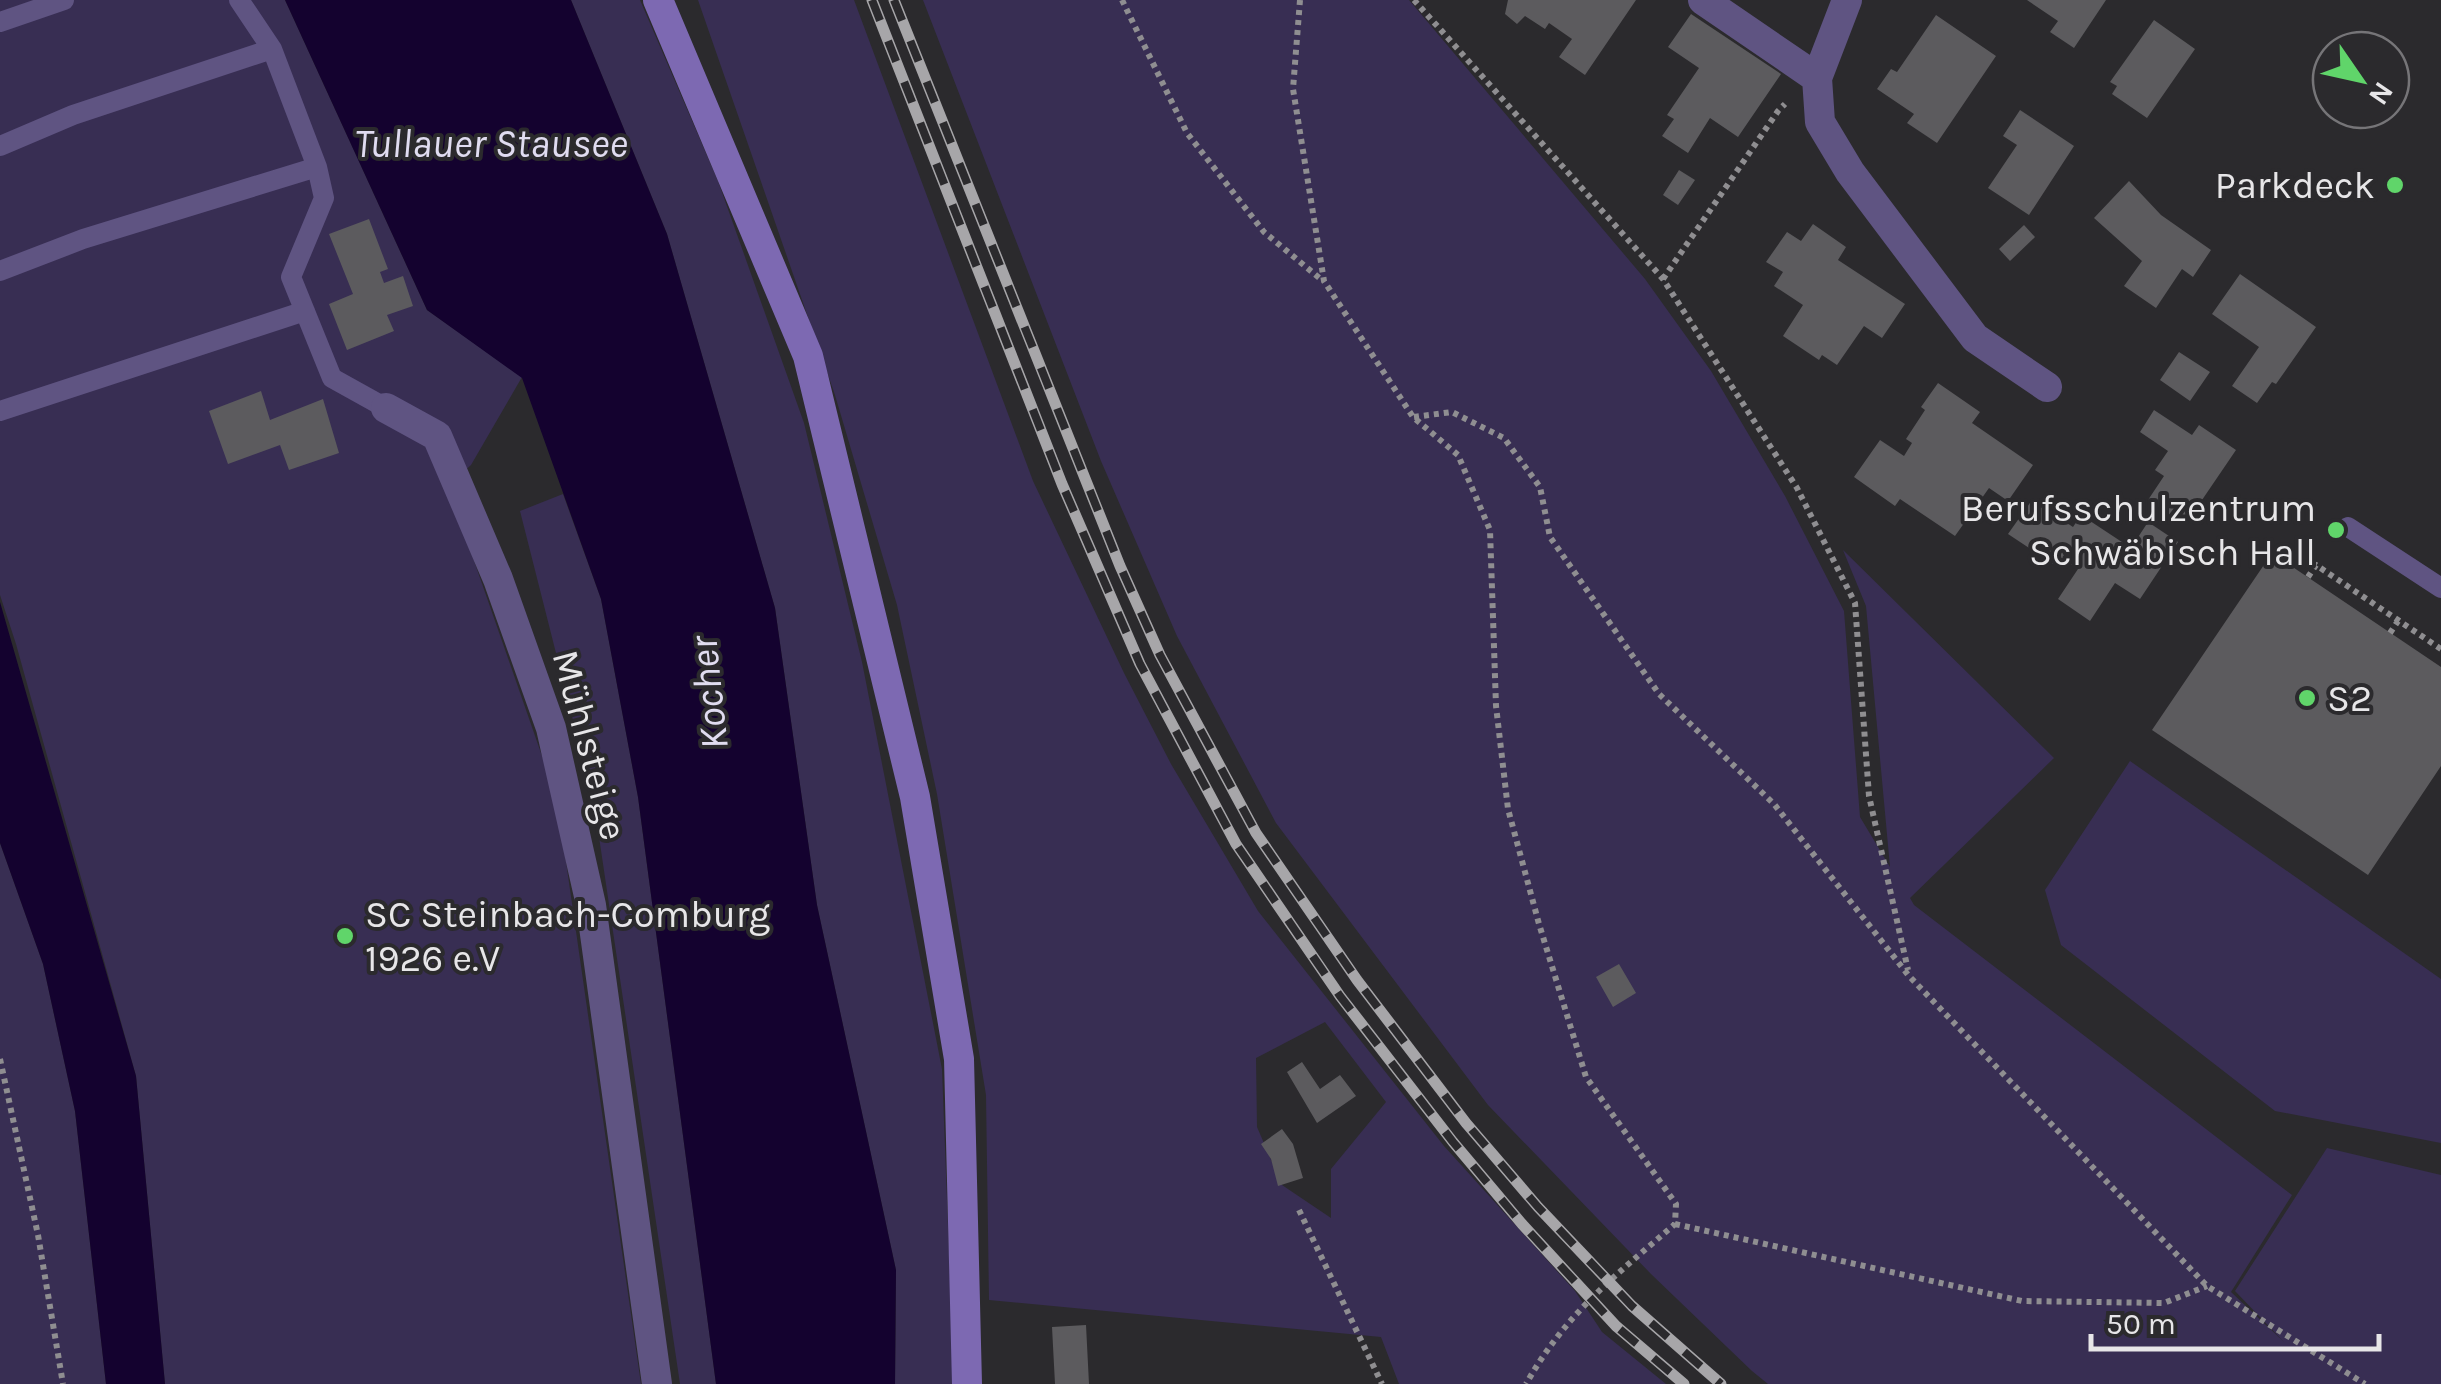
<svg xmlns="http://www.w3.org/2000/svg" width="2441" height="1384" font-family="Karla,sans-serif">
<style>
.green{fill:#382e53;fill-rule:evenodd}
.water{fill:#14022f}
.building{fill:#5c5b5e}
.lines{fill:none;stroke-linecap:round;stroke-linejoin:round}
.path{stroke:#8f8e91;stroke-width:6;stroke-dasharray:5 5;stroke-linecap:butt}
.lane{stroke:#5f5482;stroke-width:20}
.street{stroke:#5f5482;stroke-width:30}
.secondary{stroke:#7d69b2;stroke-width:30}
.rail-casing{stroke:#a7a6a9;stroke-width:11}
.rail{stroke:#2b2a2d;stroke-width:8;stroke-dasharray:22;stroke-linecap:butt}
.poi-dot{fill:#60d56a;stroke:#2b2a2d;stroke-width:4}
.labels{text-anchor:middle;stroke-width:8;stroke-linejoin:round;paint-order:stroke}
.poi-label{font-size:38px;fill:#e7e6e8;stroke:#2b2a2d;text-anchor:end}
.street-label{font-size:38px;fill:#e7e6e8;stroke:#2b2a2d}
.water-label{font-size:40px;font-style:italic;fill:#e0dcf0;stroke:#2b2a2d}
</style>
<rect width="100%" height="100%" fill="#2b2a2d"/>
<!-- green -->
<path class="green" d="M0,0H285L427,310L522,377L471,465L448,486L557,799L641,1384H165L136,1076L16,644L0,595Z
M571,0H640L718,181L804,423L862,662L942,1069L954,1384H895L896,1270L817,905L775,608L667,234Z
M698,0H854L1033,481L1124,673L1171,764L1258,911L1444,1146L1575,1291L1602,1332L1666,1384H1399L1381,1337L989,1300L986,1095L937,794L897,605L835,395ZM1325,1022L1386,1102L1331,1169V1218L1282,1185L1257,1127L1256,1058Z
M923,0H1409L1645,279L1711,371L1785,496L1844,611L1860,817L1890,867L1866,606L1843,550L2054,758L1910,898L1914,905L2292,1195L2231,1292L2284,1342L2235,1291L2327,1148L2441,1175V1384H1768L1752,1371L1651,1274L1488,1105L1276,823L1177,636L1101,461Z
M563,494L601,599L638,797L716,1384H680L594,803L520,511Z
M2130,761L2441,979V1143L2275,1111L2061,945L2045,890Z
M0,843L43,964L75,1111L106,1384H0Z"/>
<!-- water -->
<path class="water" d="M285,0H571L667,234L775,608L817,905L896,1270L895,1384H716L638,797L601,599L522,378L427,310Z
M0,602L136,1076L165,1384H106L75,1111L43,964L0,843Z"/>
<!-- building -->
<path class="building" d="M1508,0H1636L1585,75L1559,57L1572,39L1549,23L1545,29L1525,16L1517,24L1505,14Z
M2027,0H2106L2074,48L2050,32L2058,21Z
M1691,14L1781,74L1738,137L1710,118L1688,153L1662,136L1674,119L1667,115L1699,68L1668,47Z
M1936,15L1996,56L1937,143L1907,123L1914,114L1877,89L1891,69L1897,72Z
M2154,20L2195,49L2147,118L2112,94L2117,86L2110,82Z
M2020,110L2074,146L2029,215L1988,188L2017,145L2003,136Z
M1679,170L1695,180L1678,205L1663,195Z
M2129,181L2161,215L2211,250L2193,277L2182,269L2156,308L2124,286L2142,261L2094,218Z
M369,219L388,269L380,272L384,283L403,276L413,306L387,315L394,331L347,350L329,304L353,294L329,234Z
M1813,224L1846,247L1838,260L1905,304L1882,338L1864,326L1837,365L1822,355L1819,360L1783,336L1803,305L1774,286L1783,272L1766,262L1787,232L1801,241Z
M2024,225L2035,237L2010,261L1999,249Z
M2240,274L2316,327L2276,384L2272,382L2257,403L2232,386L2259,347L2212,314Z
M2179,352L2210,372L2190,401L2160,380Z
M1938,383L1980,412L1972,423L2033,465L2008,501L1989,488L1955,536L1900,499L1895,506L1854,477L1880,440L1904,456L1912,443L1906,439L1925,410L1921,407Z
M261,391L270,420L323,399L339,453L289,470L280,445L228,464L209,411Z
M2154,410L2192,435L2199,425L2236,450L2185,525L2148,500L2164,476L2155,470L2168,451L2140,432Z
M2032,500L2073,527L2081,515L2131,548L2148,522L2178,542L2140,599L2115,583L2090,621L2058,599L2078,569L2062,558L2056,566L2008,534Z
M2272,553L2441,667V766L2368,875L2152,730Z
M1619,964L1636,993L1613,1007L1596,977Z
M1302,1062L1320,1089L1340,1075L1356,1096L1317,1123L1287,1072Z
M1282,1129L1293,1144L1303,1178L1278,1186L1271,1159L1261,1144Z
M1086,1325L1089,1384H1055L1052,1327Z"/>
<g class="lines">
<!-- path -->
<path class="path" d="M1122,0L1187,133L1264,232L1323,281
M1300,0L1293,89L1324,281L1413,417L1458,455L1490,530L1496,706L1508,809L1539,924L1586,1077L1676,1204L1675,1224C1614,1277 1566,1313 1526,1384
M1414,0L1663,279L1797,488L1855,603L1869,796L1908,970
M1663,279L1778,111L1785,104
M1414,417L1452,412L1504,438L1540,487L1550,537L1659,694L1774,804L1909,976L2207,1286L2365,1384
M2308,577L2316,565L2441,649
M2390,633L2398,621
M0,1059L38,1235L63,1384
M1299,1210L1382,1384
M1675,1224L2022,1301L2164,1303L2207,1286"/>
<!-- lane -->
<path class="lane" d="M239,0L272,49L317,167L324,198L291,277L332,378L386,408
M0,22L64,0
M0,146L73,115L272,49
M0,271L83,239L317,167
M0,411L305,311
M2348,527L2441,588"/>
<!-- street -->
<path class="street" d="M1703,0L1817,78
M1847,0L1817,78L1820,122L1850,172L1975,338L2047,387
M386,408L437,436L498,579L551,728L591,905L657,1384"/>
<!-- secondary -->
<path class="secondary" d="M658,0L808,356L915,797L959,1059L967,1384"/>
<defs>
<path id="rail" d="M872,0L1062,484L1140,664L1236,844L1340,996L1453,1142L1522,1224L1616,1326L1684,1384
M894,0L1120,566L1160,655L1256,833L1357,980L1466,1123L1538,1207L1632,1306L1721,1384"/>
</defs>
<!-- rail casing -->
<use href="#rail" class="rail-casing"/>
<!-- rail -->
<use href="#rail" class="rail"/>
</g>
<!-- markers -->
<g class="poi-dot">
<circle cx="2395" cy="185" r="10"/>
<circle cx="2336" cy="530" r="10"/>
<circle cx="2307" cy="698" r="10"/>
<circle cx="345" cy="936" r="10"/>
</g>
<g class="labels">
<!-- poi labels -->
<g class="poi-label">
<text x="2375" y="198">Parkdeck</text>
<text x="2316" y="521">Berufsschulzentrum<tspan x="2316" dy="44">Schwäbisch Hall</tspan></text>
<text x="2327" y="711" text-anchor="start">S2</text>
<text x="365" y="927" text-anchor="start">SC Steinbach-Comburg<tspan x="365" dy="44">1926 e.V</tspan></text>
</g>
<!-- street labels -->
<g class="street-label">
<text transform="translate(590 745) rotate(75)" y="13">Mühlsteige</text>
</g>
<!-- water labels -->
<g class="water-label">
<text x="491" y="157">Tullauer Stausee</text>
<text transform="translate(708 693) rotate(-96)" y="14">Kocher</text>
</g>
</g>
<!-- north arrow -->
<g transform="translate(2361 80) rotate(124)"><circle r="48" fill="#2b2a2d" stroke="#767578" stroke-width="2.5"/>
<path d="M0-8L18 38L0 25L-18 38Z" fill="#60d56a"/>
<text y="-15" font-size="28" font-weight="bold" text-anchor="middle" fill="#e7e6e8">N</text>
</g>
<!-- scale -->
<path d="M2091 1334v15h288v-15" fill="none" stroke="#e7e6e8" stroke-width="5"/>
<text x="2106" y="1334" font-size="30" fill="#e7e6e8" stroke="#2b2a2d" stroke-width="8" paint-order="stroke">50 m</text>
</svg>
